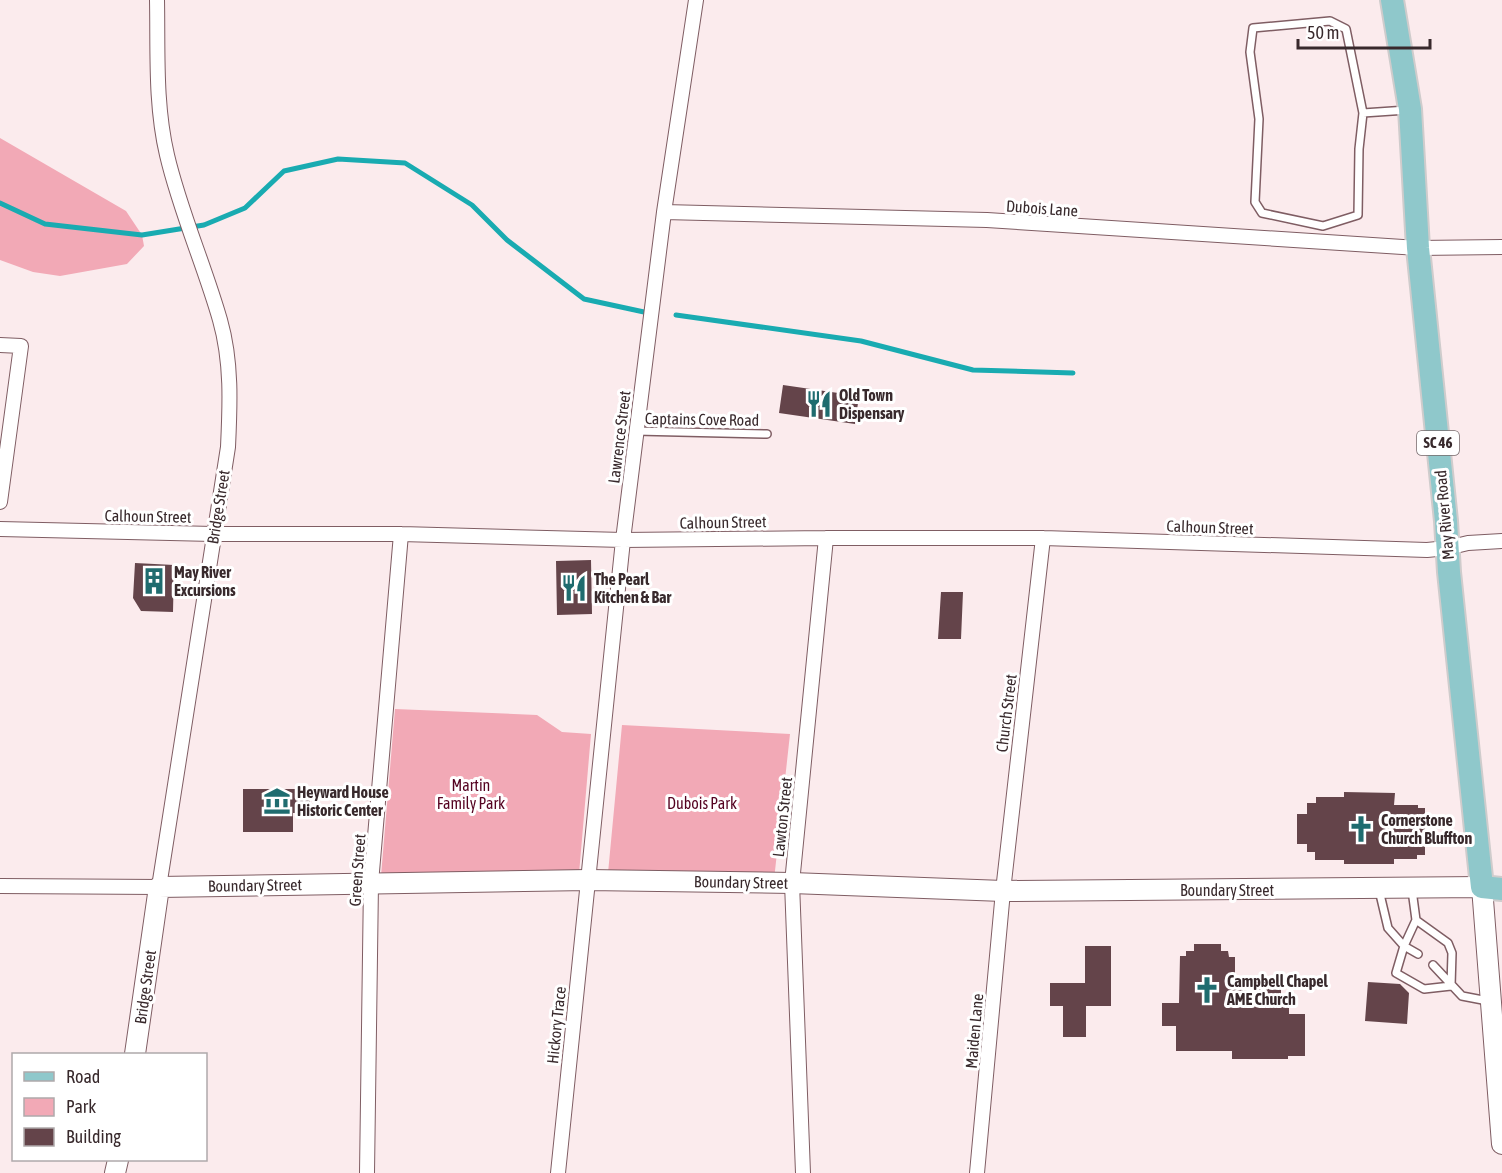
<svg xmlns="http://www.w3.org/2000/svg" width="1502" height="1173" font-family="'Asap Condensed',sans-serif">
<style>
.green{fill:#f2a9b6}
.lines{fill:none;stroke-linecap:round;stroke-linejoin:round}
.stream{stroke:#19abb1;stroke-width:5}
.building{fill:#64444a}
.lane-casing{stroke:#7f5d63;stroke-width:10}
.street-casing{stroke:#7f5d63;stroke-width:16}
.secondary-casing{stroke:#7f5d63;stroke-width:22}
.primary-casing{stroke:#cfcccc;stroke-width:26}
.lane{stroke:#fff;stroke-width:7}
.street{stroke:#fff;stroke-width:14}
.secondary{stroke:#fff;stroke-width:20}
.primary{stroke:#8fc8cb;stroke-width:22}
.labels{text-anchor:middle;stroke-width:6;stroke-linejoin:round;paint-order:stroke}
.shield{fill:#fff;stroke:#74696b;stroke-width:1.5}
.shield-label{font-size:15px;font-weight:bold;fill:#38292c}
.street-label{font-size:16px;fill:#38292c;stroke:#fff}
.poi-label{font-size:16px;font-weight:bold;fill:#38292c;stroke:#fff;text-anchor:start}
.park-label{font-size:16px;fill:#550321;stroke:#fff}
</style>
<rect width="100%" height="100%" fill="#fbebed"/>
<!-- green -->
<path class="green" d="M0,138L126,211L142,235L144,246L127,264L60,276L33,272L0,260Z
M395,709L537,715L562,732L591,734L579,874L381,876Z
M622,725L790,734L774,880L608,873Z"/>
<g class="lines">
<!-- stream -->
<path class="stream" d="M0,203L45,224L142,235L204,225L245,208L284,171L338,159L405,163L472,205L507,240L584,299L644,312
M676,315L861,341L973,370L1073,373"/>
</g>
<!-- building -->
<path class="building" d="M783,385L859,396L855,424L779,413Z
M591,560L592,614L557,615L556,561Z
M135,563L174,565L173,612L141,611L133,598Z
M941,592H963L961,639H938Z
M243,789H310V813H293V832H243Z
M1344,792L1395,793L1394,805H1418V808H1425V855H1417V859H1394V864H1344V860H1315V852H1307V844H1297V814H1307V803H1316V797H1344Z
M1194,944H1221V951H1228L1229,957H1235V977H1281V1005L1289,1006V1014H1305V1056H1288V1059H1232V1051H1176V1026H1162V1003H1179L1180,956H1186V951H1194Z
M1085,946H1111V1006H1086V1037H1063V1006H1050V983H1085Z
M1368,982L1400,984L1409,993L1407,1024L1365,1021Z"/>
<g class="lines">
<defs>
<path id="lane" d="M1330,21L1346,29L1363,113L1359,149L1358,215L1323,226L1262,213L1255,202L1259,119L1250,52L1253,28Z
M1363,113L1407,110
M636,431L767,434
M1379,890L1388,928L1404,946L1396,973L1424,989L1451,986L1452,953L1448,943L1416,920
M1412,890L1416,920L1404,946L1418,954
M1433,965L1462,996L1488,1001"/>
<path id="street" d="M664,212L987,220L1418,248L1502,247
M0,345L21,346L0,502
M0,529L213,534H401L623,540L826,538H1043L1427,550L1447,548L1468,543L1502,541
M0,886L159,887L228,447C230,405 232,362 220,320C204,264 180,211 167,155C155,104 158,52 157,0
M367,1173L371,883L401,534
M558,1173L623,540L664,212L696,0
M803,1173L792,883L826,538
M977,1173L1003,891L1043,538"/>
<path id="secondary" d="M135,1054L159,887L588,880L792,883L1003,891L1482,887L1502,1144
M115,1173L118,1160"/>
<path id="primary" d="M1392,0L1410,109L1418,248L1446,521L1449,572L1482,887L1502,889"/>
</defs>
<!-- lane casing -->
<use href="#lane" class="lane-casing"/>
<!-- street casing -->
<use href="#street" class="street-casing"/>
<!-- secondary casing -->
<use href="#secondary" class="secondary-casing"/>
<!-- primary casing -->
<use href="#primary" class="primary-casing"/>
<!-- lane -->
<use href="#lane" class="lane"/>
<!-- street -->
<use href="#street" class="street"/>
<!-- secondary -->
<use href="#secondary" class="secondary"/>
<!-- primary -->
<use href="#primary" class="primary"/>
</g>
<!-- icons -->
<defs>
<symbol id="restaurant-bare" viewBox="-9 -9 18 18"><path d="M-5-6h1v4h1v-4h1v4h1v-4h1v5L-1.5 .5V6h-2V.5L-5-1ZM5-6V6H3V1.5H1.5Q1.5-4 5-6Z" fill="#1f6c6f" stroke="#fff" stroke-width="2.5" paint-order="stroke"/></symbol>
<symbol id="building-bare" viewBox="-9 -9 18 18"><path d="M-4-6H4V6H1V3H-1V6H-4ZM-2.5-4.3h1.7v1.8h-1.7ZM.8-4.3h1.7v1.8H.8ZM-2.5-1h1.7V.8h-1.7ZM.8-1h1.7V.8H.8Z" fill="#1f6c6f" stroke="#fff" stroke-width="2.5" paint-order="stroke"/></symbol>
<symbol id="museum-bare" viewBox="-9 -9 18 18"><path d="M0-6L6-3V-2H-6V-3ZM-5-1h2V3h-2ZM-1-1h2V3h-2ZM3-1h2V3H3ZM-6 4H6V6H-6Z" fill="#1f6c6f" stroke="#fff" stroke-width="2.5" paint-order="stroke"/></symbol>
<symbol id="church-bare" viewBox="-9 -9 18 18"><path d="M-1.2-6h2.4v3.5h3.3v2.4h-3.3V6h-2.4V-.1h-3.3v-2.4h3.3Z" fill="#1f6c6f" stroke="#fff" stroke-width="2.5" paint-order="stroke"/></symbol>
</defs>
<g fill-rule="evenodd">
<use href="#restaurant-bare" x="800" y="385" width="38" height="38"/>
<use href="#building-bare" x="135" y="562" width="38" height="38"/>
<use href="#restaurant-bare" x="555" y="569" width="38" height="38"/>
<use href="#museum-bare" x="258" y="782" width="38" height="38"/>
<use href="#church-bare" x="1342" y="810" width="38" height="38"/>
<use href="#church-bare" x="1188" y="971" width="38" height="38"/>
</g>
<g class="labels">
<!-- shield labels -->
<rect class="shield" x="1417" y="431" width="42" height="24" rx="4.5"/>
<g class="shield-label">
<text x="1438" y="448">SC 46</text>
</g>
<!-- street labels -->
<g class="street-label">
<text transform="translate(1042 208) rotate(4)" y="6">Dubois Lane</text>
<text transform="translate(702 419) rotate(1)" y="6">Captains Cove Road</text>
<text transform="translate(619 437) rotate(-83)" y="6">Lawrence Street</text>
<text transform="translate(218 507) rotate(-81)" y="6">Bridge Street</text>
<text transform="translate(1444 515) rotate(-95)" y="6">May River Road</text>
<text transform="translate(148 516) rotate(1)" y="6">Calhoun Street</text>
<text transform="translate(723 522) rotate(-1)" y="6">Calhoun Street</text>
<text transform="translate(1210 527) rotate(2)" y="6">Calhoun Street</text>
<text transform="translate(1006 713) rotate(-83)" y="6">Church Street</text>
<text transform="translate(782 817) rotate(-84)" y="6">Lawton Street</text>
<text transform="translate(357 870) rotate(-86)" y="6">Green Street</text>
<text transform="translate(741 882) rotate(1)" y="6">Boundary Street</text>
<text transform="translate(255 885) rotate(-1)" y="6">Boundary Street</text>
<text x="1227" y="896">Boundary Street</text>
<text transform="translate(145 987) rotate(-82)" y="6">Bridge Street</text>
<text transform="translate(556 1025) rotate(-84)" y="6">Hickory Trace</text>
<text transform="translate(974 1031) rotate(-85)" y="6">Maiden Lane</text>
</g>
<!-- poi labels -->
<g class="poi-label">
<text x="839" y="401">Old Town<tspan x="839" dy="18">Dispensary</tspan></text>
<text x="174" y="578">May River<tspan x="174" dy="18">Excursions</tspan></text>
<text x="594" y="585">The Pearl<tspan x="594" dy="18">Kitchen &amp; Bar</tspan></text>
<text x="297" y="798">Heyward House<tspan x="297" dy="18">Historic Center</tspan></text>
<text x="1381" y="826">Cornerstone<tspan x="1381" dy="18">Church Bluffton</tspan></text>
<text x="1227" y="987">Campbell Chapel<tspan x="1227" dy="18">AME Church</tspan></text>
</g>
<!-- park labels -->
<g class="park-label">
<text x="471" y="791">Martin<tspan x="471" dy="18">Family Park</tspan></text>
<text x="702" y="809">Dubois Park</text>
</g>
</g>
<!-- legend -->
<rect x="12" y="1053" width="195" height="108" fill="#ffffff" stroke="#afa9ab" stroke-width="1.5"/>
<rect x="24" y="1072" width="30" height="9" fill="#8fc8cb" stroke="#afa9ab" stroke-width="1.5"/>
<text x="66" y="1083" font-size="18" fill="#38292c">Road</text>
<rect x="24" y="1098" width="30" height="18" fill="#f2a9b6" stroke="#afa9ab" stroke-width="1.5"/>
<text x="66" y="1113" font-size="18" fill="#38292c">Park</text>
<rect x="24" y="1128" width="30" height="18" fill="#64444a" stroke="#afa9ab" stroke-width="1.5"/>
<text x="66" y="1143" font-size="18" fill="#38292c">Building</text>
<!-- scale -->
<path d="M1298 39v9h132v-9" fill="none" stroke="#38292c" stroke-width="3"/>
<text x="1307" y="39" font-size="18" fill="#38292c" stroke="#ffffff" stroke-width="4.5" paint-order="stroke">50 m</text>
</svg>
